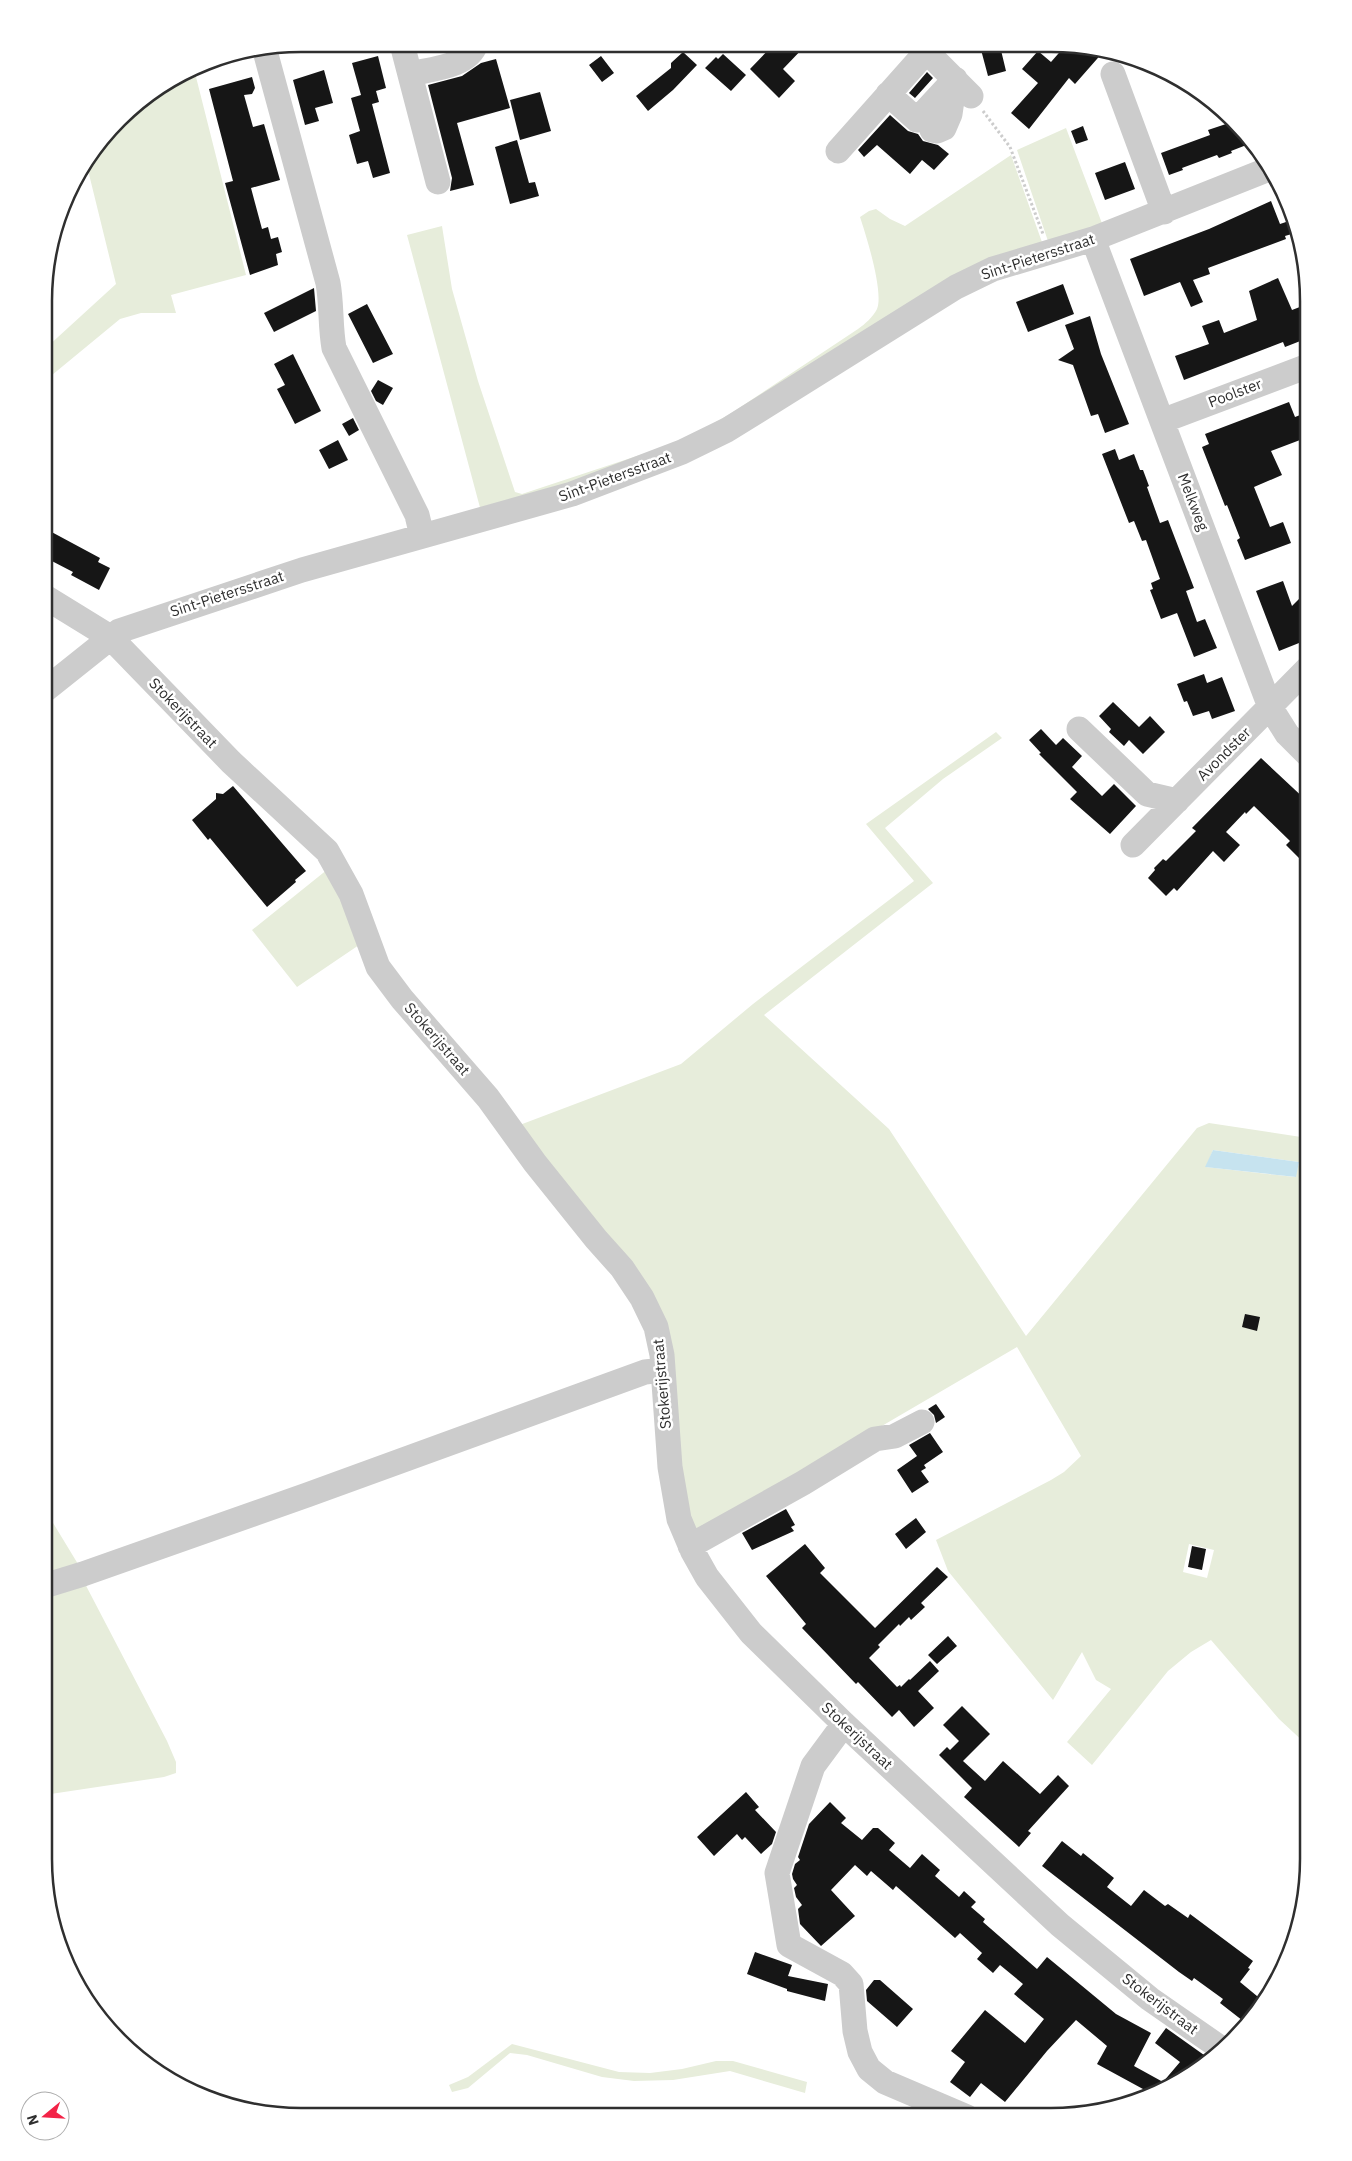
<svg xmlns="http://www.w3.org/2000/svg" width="1352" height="2161" font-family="'IBM Plex Sans',sans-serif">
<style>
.green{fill:#e7eddb;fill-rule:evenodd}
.water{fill:#c6e3ef}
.building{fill:#161616}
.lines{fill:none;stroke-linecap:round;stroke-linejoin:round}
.path{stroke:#ccc;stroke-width:3;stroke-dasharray:2.5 2.5;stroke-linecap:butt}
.minor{stroke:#ccc;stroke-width:25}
.labels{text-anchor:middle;stroke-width:5;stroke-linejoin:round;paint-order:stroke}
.street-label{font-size:15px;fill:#2f2f2f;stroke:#fff}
.rim{fill:none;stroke:#2f2f2f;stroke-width:2.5}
</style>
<rect width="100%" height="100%" fill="#fff"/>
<!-- green -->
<path class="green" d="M194,69L246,275L171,295L176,313H141L120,319L46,380V348L116,284L87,166L131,108Z
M1066,128L1103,226L1049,244L1017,150Z
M1011,155L1043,245L736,421L482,515L407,235L442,226L452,289L478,381L515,492L522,494L658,449L698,432L730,414L858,329C865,324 873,317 877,309C884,292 866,235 860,217L869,211L876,209L890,219L905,226Z
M996,732L1002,738L943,779L885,828L933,883L764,1015L889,1129L1026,1336L1197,1128L1209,1123L1301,1137L1308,1111V1746L1279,1719L1211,1640L1191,1652L1168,1671L1092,1765L1067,1742L1111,1689L1096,1680L1082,1652L1053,1700L948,1571L936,1540L1051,1480L1064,1472L1081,1456L1017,1347L695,1535L685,1517L669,1347L517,1126L681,1064L753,1004L914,881L866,824ZM1213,1150L1299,1162V1163L1295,1177L1206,1167ZM1189,1544L1214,1550L1207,1578L1183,1572Z
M328,869L359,945L297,987L252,930Z
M44,1508L81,1569L44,1580Z
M82,1578L167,1741L176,1762V1773L164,1777L44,1795V1590Z
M512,2044L619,2072L650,2073L682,2069L716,2061H733L807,2082L805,2093L730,2071L673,2080L634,2081L602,2077L527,2055L510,2053L468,2088L452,2092L449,2085L468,2077Z"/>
<!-- water -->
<path class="water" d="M1213,1150L1299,1162L1296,1177L1205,1167Z"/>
<!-- building -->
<path class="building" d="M773,45H806L783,69L795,81L779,98L750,69Z
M980,46H1000L1006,71L988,76Z
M1065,46H1084L1104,51L1075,84L1069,78L1029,129L1011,113L1038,83L1022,69L1038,51L1051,62Z
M683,52L697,65L673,90L648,111L636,96L671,68V63Z
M723,54L746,75L731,91L705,68L716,57L718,59Z
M378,56L386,88L376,91L379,102L372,104L390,173L373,178L368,161L357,164L349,135L360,131L351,98L361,95L352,63Z
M601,56L614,73L602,82L589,65Z
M496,59L510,108L457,123L474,185L450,191L452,178L428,85L462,76L481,63Z
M324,70L333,103L315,108L319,121L305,125L293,80Z
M927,72L933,78L915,98L909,93Z
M252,77L255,88L252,94L244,95L253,127L264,124L280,180L251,188L262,229L268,227L271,239L278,237L282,252L276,254L278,265L250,275L225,183L233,181L209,89Z
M540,92L551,131L520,140L510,100Z
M890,115L908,131L918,134L923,141L938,145L949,154L934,170L922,160L910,174L877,145L864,157L858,150Z
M1232,122L1245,135L1249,144L1231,151L1232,153L1219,158L1217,155L1182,168L1183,170L1169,175L1161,153L1210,135L1208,130Z
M1083,126L1088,140L1076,144L1071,131Z
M517,140L529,183L535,182L539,196L510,204L495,147Z
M1125,162L1135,189L1105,200L1095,173Z
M1271,201L1280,224L1292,220L1295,233L1285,236L1286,239L1208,268L1210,274L1193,280L1203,302L1191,307L1180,282L1144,296L1130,259L1209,229Z
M1278,278L1292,310L1305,305L1308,312V338L1285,347L1283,342L1184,380L1175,356L1209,344L1202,326L1219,320L1224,333L1257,320L1249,291Z
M1063,284L1074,314L1028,332L1016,302Z
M314,288L316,311L274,332L264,313Z
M367,304L393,354L373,363L348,314Z
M1090,316L1101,354L1129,424L1105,433L1098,414L1091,416L1073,365L1058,360L1074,349L1065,325Z
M293,354L321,411L295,424L277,389L285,385L274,364Z
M378,380L393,388L383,405L376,401L371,391Z
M1289,402L1295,417L1308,412V437L1271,451L1282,475L1254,487L1270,527L1283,522L1291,543L1245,560L1237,540L1240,538L1227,505L1225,506L1202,447L1209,444L1205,434Z
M353,418L359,430L349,436L342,424Z
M338,440L348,460L329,469L319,450Z
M1115,449L1119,460L1134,454L1140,470H1143L1149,486L1147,487L1160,523L1168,520L1194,588L1186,591L1197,622L1205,619L1217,648L1194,657L1177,613L1161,619L1150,590L1153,589L1151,583L1160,579L1146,540L1142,541L1134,521L1129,523L1102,454Z
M46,529L100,558L98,562L110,568L99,590L71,575L73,572L46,558Z
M1283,581L1292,606L1308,590V632L1302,635L1304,641L1279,651L1256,591Z
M1204,674L1207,683L1222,677L1235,711L1212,719L1209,711L1193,716L1187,701L1184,702L1177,684Z
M1113,702L1139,727L1150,716L1165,732L1143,754L1129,740L1124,746L1109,732L1111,729L1099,716Z
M1041,729L1056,745L1063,738L1082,756L1072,767L1102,796L1114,784L1136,806L1110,834L1070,799L1077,792L1039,754L1041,753L1029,740Z
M1261,758L1308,802V849L1299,858L1286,845L1290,841L1254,806L1246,814L1245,812L1226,832L1240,845L1224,862L1213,851L1177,891L1174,888L1166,896L1148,878L1155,870L1154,868L1163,859L1166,861L1196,831L1192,828Z
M233,786L306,871L295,880L296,882L267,907L210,838L208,840L192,820L216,799V793L223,794Z
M1245,1314L1260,1317L1257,1331L1242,1327Z
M936,1404L945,1417L936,1423L934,1415L928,1409Z
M930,1433L943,1452L924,1465L926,1468L921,1471L929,1482L912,1493L897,1470L917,1456L909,1445Z
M786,1509L795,1525L791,1527L794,1531L752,1550L742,1533Z
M916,1518L926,1532L906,1549L895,1534Z
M805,1544L825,1568L820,1573L875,1628L937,1567L948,1577L921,1603L925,1607L911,1620L909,1617L900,1626L899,1624L878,1645L880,1647L869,1658L897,1687L900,1685L901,1687L909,1679L910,1680L930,1661L939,1671L918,1691L934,1708L914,1727L899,1710L892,1717L858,1682L856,1684L802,1628L806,1624L766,1576Z
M1192,1546L1206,1549L1202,1570L1188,1567Z
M948,1636L957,1646L937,1664L928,1655Z
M962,1706L990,1734L963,1761L985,1781L1003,1761L1040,1794L1058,1775L1069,1786L1028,1831L1031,1833L1019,1847L964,1797L972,1788L939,1755L947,1747L950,1750L959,1741L943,1725Z
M746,1792L759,1807L755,1810L776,1832L772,1844L761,1854L745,1837L742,1840L737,1834L714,1856L697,1837Z
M830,1802L846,1818L841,1823L862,1840L873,1828H878L895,1843L889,1850L910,1868L922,1854L940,1870L935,1876L959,1897L964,1891L976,1902L971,1907L985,1919L983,1922L1037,1969L1047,1957L1116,2014L1151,2033L1134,2066L1163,2082L1180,2062L1155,2043L1166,2028L1211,2060L1154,2095L1097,2064L1107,2046L1076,2020L1047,2051L1005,2102L981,2083L970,2097L950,2082L965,2062L951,2051L985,2010L1025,2043L1044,2019L1014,1994L1023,1984L1000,1965L993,1973L977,1959L982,1953L960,1933L955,1938L896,1886L893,1890L871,1871L867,1876L855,1865L831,1890L855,1916L821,1946L800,1924L798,1909L802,1905L796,1897L794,1888L797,1885L793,1879L792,1874L795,1864L800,1860L798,1857L809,1824Z
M1062,1841L1081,1856L1083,1853L1114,1878L1107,1887L1131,1906L1144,1890L1165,1906L1168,1904L1188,1918L1190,1914L1253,1961L1248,1968L1250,1969L1240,1982L1263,2001L1255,2016L1247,2024L1220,2003L1223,1999L1194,1978L1192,1981L1179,1972L1042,1866Z
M755,1952L792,1965L788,1976L828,1984L825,2001L787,1991V1989L747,1974Z
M874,1980H880L913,2009L897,2027L867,2001L866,1990Z"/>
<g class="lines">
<!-- path -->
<path class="path" d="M983,111L1010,147L1043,234"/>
<!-- minor -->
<path class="minor" d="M402,44L438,182
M921,46L971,96
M265,51L328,283C332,305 330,326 334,348L417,515L422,536
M410,74C431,69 468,67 476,44
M1113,74L1164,212
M888,94L917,120L955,79
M932,130L937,131L944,128L950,114L955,79
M838,151L927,51
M1093,239L1270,707L1287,734L1308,755
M1162,421L1308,366
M45,597L110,637L231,762L327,851L351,894L378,967L402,999L488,1098L535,1163L596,1239L622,1268L642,1298L656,1327L662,1355L670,1467L679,1519L693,1552L707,1577L751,1633L844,1724L1060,1925L1150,1999L1222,2049
M45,690L119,631L302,570L572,494L682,452L727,430L956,287L993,269L1093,239L1269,169
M1079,729L1147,794L1177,801
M1133,845L1308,668
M690,1546L803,1483L875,1439L895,1436L922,1422
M44,1586L83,1574L307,1495L645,1372L663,1370
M844,1724L813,1766L777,1873L789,1945L842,1974L851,1984L855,2031L860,2052L869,2069L885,2082L967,2117"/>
</g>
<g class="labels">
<!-- street labels -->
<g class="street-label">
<text transform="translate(1038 257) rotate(-18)" y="5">Sint-Pietersstraat</text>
<text transform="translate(1235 393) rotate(-21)" y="5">Poolster</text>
<text transform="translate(615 477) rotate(-20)" y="5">Sint-Pietersstraat</text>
<text transform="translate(1193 502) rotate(69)" y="5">Melkweg</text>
<text transform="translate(227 594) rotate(-18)" y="5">Sint-Pietersstraat</text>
<text transform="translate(183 713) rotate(46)" y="5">Stokerijstraat</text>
<text transform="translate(1224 754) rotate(-45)" y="5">Avondster</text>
<text transform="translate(437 1039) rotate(49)" y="5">Stokerijstraat</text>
<text transform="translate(662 1384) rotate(-95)" y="5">Stokerijstraat</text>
<text transform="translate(857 1736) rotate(43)" y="5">Stokerijstraat</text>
<text transform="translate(1160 2004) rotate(37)" y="5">Stokerijstraat</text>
</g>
</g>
<!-- crop -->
<path d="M0 0H1352V2161H0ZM301 52H1051A249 249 0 0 1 1300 301V1859A249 249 0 0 1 1051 2108H301A249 249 0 0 1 52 1859V301A249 249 0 0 1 301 52Z" fill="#fff" fill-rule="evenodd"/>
<path class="rim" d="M301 52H1051A249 249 0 0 1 1300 301V1859A249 249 0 0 1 1051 2108H301A249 249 0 0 1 52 1859V301A249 249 0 0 1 301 52Z"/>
<!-- north arrow -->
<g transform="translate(45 2116) rotate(252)"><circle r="24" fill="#ffffff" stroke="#acacac"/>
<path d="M0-4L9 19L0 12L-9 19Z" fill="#f32347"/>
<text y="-8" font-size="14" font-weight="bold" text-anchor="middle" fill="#2f2f2f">N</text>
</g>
</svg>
